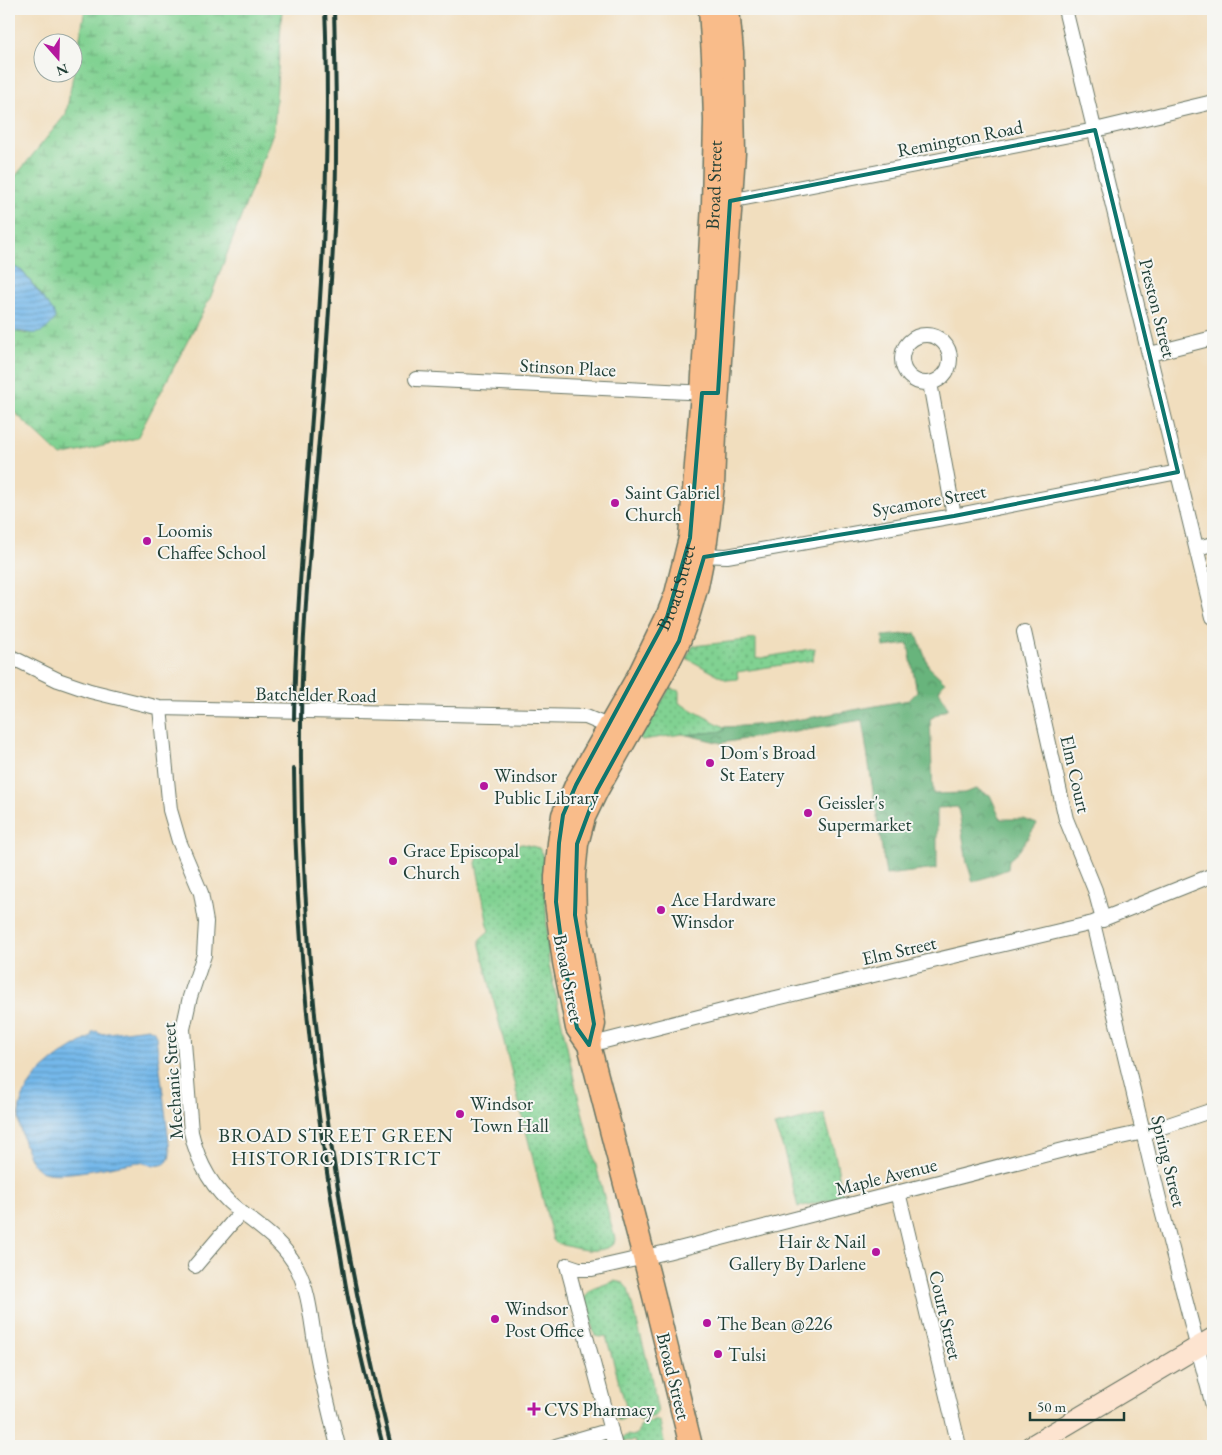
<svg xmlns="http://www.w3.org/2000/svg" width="1222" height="1455" font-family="'EB Garamond',serif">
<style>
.grass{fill:url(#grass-dots);stroke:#508863}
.forest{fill:url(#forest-crowns);stroke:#447858}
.wetland{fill:url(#wetland-marsh);stroke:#508863}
.water{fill:url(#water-rules);stroke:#4a7a8f}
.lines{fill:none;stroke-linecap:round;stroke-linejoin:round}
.minor-casing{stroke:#687564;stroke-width:16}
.secondary-casing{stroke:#687564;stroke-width:22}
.primary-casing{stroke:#687564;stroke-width:25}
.minor{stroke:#fff;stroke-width:14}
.secondary{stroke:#fde4d0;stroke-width:20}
.primary{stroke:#f9bc8a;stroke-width:22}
.rail{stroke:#1f3d34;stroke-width:4}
.marked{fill:none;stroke:#0f766e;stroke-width:4;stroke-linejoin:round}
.poi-dot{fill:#b5179e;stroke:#f6f6f2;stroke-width:2}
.labels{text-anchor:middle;stroke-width:4;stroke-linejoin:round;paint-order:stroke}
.street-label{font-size:19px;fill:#1f3d34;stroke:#f6f6f2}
.poi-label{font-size:19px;fill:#1f3d34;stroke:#f6f6f2;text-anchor:start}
.neighbourhood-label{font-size:20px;letter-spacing:1px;fill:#1f3d34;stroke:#f6f6f2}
</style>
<defs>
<pattern id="grass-dots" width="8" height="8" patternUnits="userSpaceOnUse" patternTransform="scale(1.25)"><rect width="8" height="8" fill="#81d292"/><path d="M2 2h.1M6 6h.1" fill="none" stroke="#69ac78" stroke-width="1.8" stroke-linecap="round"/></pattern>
<pattern id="forest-crowns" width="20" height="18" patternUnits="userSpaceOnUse" patternTransform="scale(1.25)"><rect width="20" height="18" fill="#68b47c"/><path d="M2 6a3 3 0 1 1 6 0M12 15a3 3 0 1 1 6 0" fill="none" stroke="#559466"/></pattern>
<pattern id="wetland-marsh" width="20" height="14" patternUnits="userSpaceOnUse" patternTransform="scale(1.25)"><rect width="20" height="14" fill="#81d292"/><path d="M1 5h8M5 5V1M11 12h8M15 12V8" fill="none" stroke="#69ac78"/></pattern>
<pattern id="water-rules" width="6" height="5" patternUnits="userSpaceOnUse" patternTransform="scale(1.25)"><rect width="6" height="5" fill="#74b8ea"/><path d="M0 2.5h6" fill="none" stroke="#5f97be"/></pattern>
</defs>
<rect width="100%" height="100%" fill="#f6f6f2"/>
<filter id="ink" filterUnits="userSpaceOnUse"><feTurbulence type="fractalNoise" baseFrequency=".02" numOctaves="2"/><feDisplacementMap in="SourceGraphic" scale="10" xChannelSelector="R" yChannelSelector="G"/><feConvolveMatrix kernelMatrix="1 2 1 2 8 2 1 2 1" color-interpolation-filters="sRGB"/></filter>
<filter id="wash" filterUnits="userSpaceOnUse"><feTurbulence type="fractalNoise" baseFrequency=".0096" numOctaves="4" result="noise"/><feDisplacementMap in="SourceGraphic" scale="20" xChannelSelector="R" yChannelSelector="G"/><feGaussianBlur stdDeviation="1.12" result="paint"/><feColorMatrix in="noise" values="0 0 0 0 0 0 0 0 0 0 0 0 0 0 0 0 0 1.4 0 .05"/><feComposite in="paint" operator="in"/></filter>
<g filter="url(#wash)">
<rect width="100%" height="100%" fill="#f1debe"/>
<!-- grass -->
<path class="grass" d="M756,639V659L815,648L813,660L737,672L738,679L727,680L686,658L693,646Z
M670,688L679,691V703L724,727L725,731L687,735L682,734L642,740L639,738Z
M523,844L539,848L543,855L549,964L576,1088L615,1239L614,1244C597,1256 574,1248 556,1243L553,1240L480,945V939L489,931L476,863L479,855L486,849Z
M824,1114L835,1154L843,1197L798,1207L783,1148L774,1126Z
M614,1281L623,1283L628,1289L650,1371L658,1413L655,1416L640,1421C635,1415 628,1414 622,1420H617L620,1412L627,1410L606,1336L600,1337L595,1336L584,1297L592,1289Z
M655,1420L660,1422L665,1446H636L635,1441H624L622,1438L627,1435L632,1436L637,1434L641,1425Z"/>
<!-- forest -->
<path class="forest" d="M916,633L929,667L945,682L939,690L948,708L930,719L933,794L964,793L976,789L990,795L1001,819H1024L1037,824L1019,851L1009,860L1008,869L973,882L967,863L958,807L937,808V869L886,875L862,720L721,743L687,735L724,731V727C785,725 850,710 909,700L917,692L908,644L884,647L883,636Z"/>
<!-- wetland -->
<path class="wetland" d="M85,9H282L274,130L211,296L137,438L61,456L9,407V335L12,331L27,334L43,297L22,271L9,264V184L66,114Z"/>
<!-- water -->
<path class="water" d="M9,264L22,271L53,311C56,317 55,320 50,325C37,341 24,328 9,332Z
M148,1028L154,1031L156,1036L170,1151C171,1170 153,1166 140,1162C118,1164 58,1180 41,1171C31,1166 27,1152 24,1142C22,1135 19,1127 19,1119C17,1080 61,1053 91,1037L92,1032L97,1031L100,1034Z"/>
</g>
<g filter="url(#ink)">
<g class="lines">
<defs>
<path id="minor" d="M1065,9L1213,617
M724,202L1095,130L1213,102
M902 359a24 24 0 1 1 48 0a24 24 0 1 1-48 0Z
M1150,354L1213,338
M416,379L708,393
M930,383L954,516
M1197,548L1213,544
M697,555L727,556L954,516L1178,472
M1024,632L1066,819L1095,890L1103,920
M9,656L58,680L90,691L160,708L586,717L610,727L614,730
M160,708L170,810L179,841L201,893L206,922L204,955L190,997L183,1029L191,1132C198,1163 212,1189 237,1209C258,1226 284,1242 297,1268C310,1293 311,1322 316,1349C322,1382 330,1414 338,1446
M1093,923L1161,1207L1213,1406
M589,1045L734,1008L1093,923L1213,875
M898,1192L959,1446
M567,1265L579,1269H592L667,1252L1075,1147L1153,1130L1213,1110
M567,1265L615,1446
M195,1266L241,1212
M556,1446L611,1430"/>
<path id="secondary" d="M1031,1446L1213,1338"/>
<g id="primary">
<path d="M589,1045L594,1024L575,915L574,875L577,844L584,817L597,790L663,673L679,641L687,620L697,586L706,541L713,486L715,434L734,153L732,52L728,9"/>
<path id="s1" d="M691,1446L651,1284L589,1045L577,1028L564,962L556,902V877L559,843L563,815L576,785L639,675L667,617L676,594L690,538L702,393L713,204L715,121L713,56L710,9"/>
</g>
</defs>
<!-- minor casing -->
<use href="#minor" class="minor-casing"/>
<!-- secondary casing -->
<use href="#secondary" class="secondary-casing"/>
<!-- primary casing -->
<use href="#primary" class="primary-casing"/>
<!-- minor -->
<use href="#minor" class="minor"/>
<!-- secondary -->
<use href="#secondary" class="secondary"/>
<!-- primary -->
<use href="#primary" class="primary"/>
<!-- rail -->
<path class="rail" d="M334,9C336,89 338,169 333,248C329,316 324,384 318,451C311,541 302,630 301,720C299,965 332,1209 391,1446
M294,719C295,637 302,555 308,473C319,319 332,164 325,9
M294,769C295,923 310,1076 336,1228C341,1253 344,1278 349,1303C359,1351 371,1399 383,1446"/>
</g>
</g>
<!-- marked area -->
<path class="marked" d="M1095,130L1178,472L954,516L704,557L679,641L597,790L577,844L575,915L594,1024L589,1045L577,1028L564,962L556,902L559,843L563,815L576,785L667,617L690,538L702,393H718L730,201Z"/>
<!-- markers -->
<g class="poi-dot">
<circle cx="615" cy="503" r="5"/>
<circle cx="147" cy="541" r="5"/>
<circle cx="710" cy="763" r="5"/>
<circle cx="484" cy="786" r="5"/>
<circle cx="808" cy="813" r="5"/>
<circle cx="393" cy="861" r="5"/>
<circle cx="661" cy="910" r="5"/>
<circle cx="460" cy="1114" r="5"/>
<circle cx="876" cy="1252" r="5"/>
<circle cx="495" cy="1319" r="5"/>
<circle cx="707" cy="1323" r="5"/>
<circle cx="718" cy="1354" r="5"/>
<path d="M531.5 1401.5h5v5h5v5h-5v5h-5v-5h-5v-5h5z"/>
</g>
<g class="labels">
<!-- street labels -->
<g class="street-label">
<text transform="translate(960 138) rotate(-11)" y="7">Remington Road</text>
<text dy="7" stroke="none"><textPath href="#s1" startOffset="1310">Broad Street</textPath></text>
<text transform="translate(1158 308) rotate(76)" y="7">Preston Street</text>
<text transform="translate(568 367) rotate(3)" y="7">Stinson Place</text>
<text transform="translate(929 500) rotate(-10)" y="7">Sycamore Street</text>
<text dy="7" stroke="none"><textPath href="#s1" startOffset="905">Broad Street</textPath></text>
<text transform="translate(316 694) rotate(1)" y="7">Batchelder Road</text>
<text transform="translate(1076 774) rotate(77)" y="7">Elm Court</text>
<text transform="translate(899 950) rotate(-13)" y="7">Elm Street</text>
<text transform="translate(569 978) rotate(79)" y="7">Broad Street</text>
<text transform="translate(172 1081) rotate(-94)" y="7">Mechanic Street</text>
<text transform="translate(1169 1161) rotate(76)" y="7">Spring Street</text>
<text transform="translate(886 1176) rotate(-14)" y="7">Maple Avenue</text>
<text transform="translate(946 1315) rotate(77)" y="7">Court Street</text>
<text transform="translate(674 1376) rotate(76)" y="7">Broad Street</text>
</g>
<!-- poi labels -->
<g class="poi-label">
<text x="625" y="499">Saint Gabriel<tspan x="625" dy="22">Church</tspan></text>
<text x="157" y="537">Loomis<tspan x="157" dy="22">Chaffee School</tspan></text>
<text x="720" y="759">Dom's Broad<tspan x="720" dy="22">St Eatery</tspan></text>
<text x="494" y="782">Windsor<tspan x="494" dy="22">Public Library</tspan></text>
<text x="818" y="809">Geissler's<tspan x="818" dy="22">Supermarket</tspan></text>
<text x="403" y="857">Grace Episcopal<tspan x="403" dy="22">Church</tspan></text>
<text x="671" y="906">Ace Hardware<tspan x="671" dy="22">Winsdor</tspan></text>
<text x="470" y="1110">Windsor<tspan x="470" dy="22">Town Hall</tspan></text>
<text x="866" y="1248" text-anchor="end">Hair &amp; Nail<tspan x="866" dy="22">Gallery By Darlene</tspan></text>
<text x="505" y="1315">Windsor<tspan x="505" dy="22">Post Office</tspan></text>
<text x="717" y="1330">The Bean @226</text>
<text x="728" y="1361">Tulsi</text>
<text x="544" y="1416">CVS Pharmacy</text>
</g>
<!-- neighbourhood labels -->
<g class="neighbourhood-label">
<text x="336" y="1142">BROAD STREET GREEN<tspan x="336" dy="23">HISTORIC DISTRICT</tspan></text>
</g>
</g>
<!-- margin -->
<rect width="1222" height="1455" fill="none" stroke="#f6f6f2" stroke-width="30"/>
<!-- north arrow -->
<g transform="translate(58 58) rotate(160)"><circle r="24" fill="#f6f6f2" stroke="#a0aca6"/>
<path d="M0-4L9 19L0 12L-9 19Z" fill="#b5179e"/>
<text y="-8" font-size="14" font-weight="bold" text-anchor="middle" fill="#1f3d34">N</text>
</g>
<!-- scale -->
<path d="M1030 1412v8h94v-8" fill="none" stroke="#1f3d34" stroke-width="2.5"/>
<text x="1037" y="1412" font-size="15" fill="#1f3d34" stroke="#f6f6f2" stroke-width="4" paint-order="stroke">50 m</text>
</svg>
